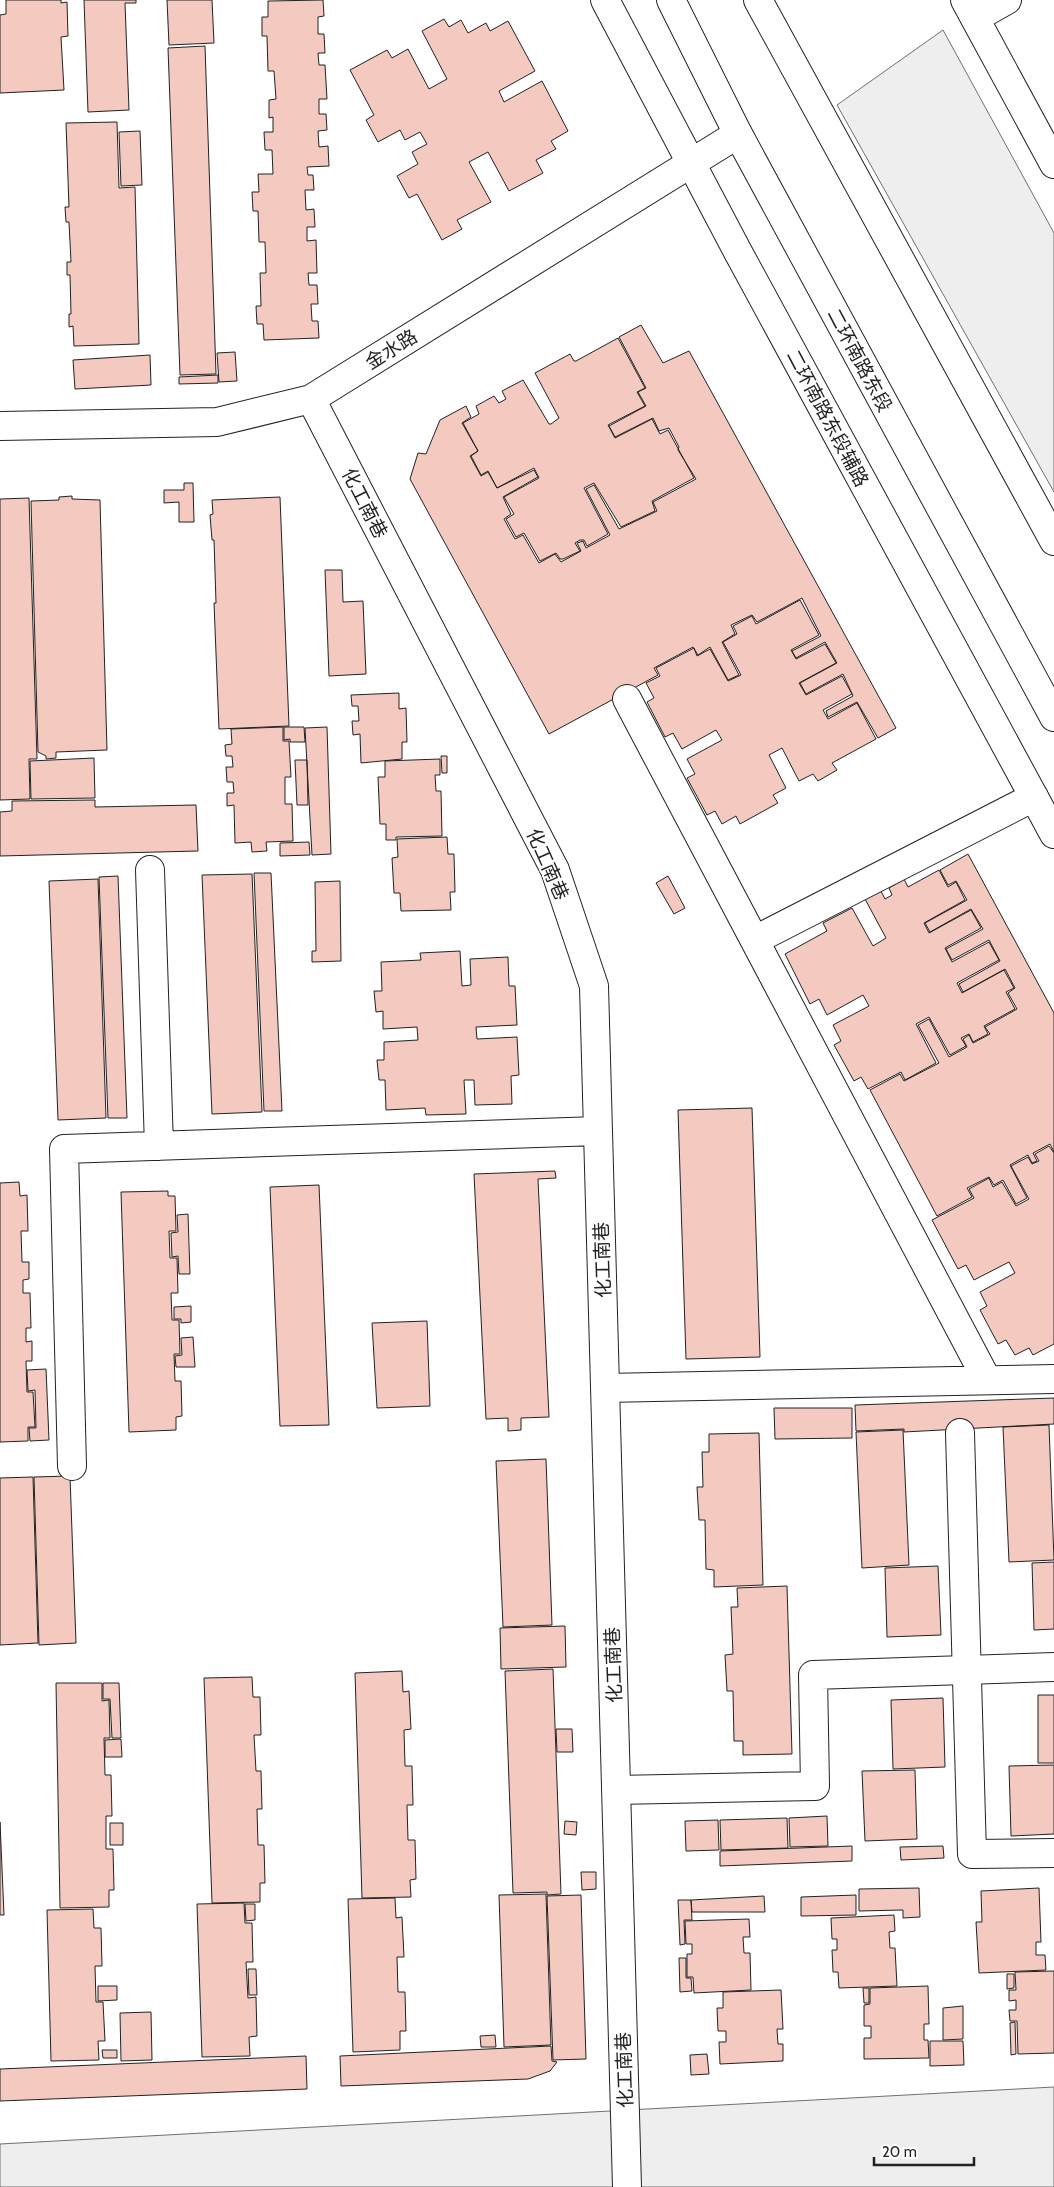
<svg xmlns="http://www.w3.org/2000/svg" width="1054" height="2187" font-family="Cabin,'Noto Sans SC',sans-serif">
<style>
.green{fill:#eee;stroke:#6f6f6f}
.building{fill:#f3c9c0;stroke:#222}
.lines{fill:none;stroke-linecap:round;stroke-linejoin:round}
.minor-casing{stroke:#222;stroke-width:30}
.major-casing{stroke:#222;stroke-width:30}
.highway-casing{stroke:#222;stroke-width:30}
.minor{stroke:#fff;stroke-width:28}
.major{stroke:#fff;stroke-width:28}
.highway{stroke:#fff;stroke-width:28}
.labels{text-anchor:middle;stroke-width:4;stroke-linejoin:round;paint-order:stroke}
.street-label{font-size:19px;fill:#222;stroke:#fff}
</style>
<rect width="100%" height="100%" fill="#fff"/>
<!-- green -->
<path class="green" d="M943,30L1054,233V492L837,105Z
M1054,2087V2187H0V2144Z"/>
<!-- building -->
<path class="building" d="M6,0H61V3L67,2L68,36L61,37L64,90L0,93V15L6,14Z
M84,0H136V3H125L129,110L88,112Z
M167,0H212L214,43L169,45Z
M323,0L324,16L318,17V34H324L325,53H318L319,65H325L327,99H319V114H326L327,130L318,131L319,147L328,146L329,166L307,167L308,175H313L314,190H305L306,210L314,209L315,227H307V241L316,240L317,273H308L309,285H317L318,304H311L312,321H318L319,338L264,340L263,324H257L256,306H261L260,273H266L265,242H259L258,211H253L252,192H259L258,174H273L272,150H265L264,132H273V117L269,118V100L276,99L274,71H268L267,36H262V17H268V1Z
M444,19L449,27L461,20L468,33L486,23L490,31L508,21L535,71L499,91L504,102L542,81L568,131L551,141L556,149L536,160L543,173L509,191L488,152L469,162L491,202L457,220L462,229L442,240L417,194L409,198L397,176L418,164L412,152L427,144L420,132L405,140L400,130L378,142L366,120L374,115L350,70L387,50L392,58L408,49L429,89L447,79L422,31Z
M205,46L216,374L180,375L168,48Z
M117,122L119,188L135,187L139,344L74,346L73,326L69,327V314H71L70,275H67V262H71L69,222H66L65,207H69L66,123Z
M140,131L142,185L121,186L119,132Z
M641,325L663,363L689,351L896,728L878,738L857,702L828,717L826,711L853,696L843,674L806,694L800,683L837,663L825,642L796,658L792,651L821,636L802,598L757,622L752,615L731,625L735,634L722,642L739,675L728,680L710,647L698,655L693,647L654,668L658,675L549,734L410,479L418,453L426,454L440,420L466,406L471,417L462,423L478,451L470,456L481,476L488,472L497,488L534,470L538,477L503,497L511,514L504,519L515,539L523,535L539,563L555,554L561,562L581,551L577,543L583,541L586,548L610,535L586,489L594,485L619,529L657,511L653,502L696,479L678,450L679,447L669,428L659,431L653,418L615,437L609,426L646,406L638,392L646,388L619,337Z
M618,338L645,388L637,392L645,406L608,425L615,438L652,419L660,434L668,430L694,478L652,501L655,511L621,527L594,483L584,488L608,534L587,546L584,540H580L575,543L580,551L563,559H560L556,553L540,561L524,533L516,537L506,519L514,514L504,497L539,478L534,468L497,488L488,471L481,475L471,456L478,451L463,423L479,414L476,406L494,396L499,403L506,399L502,391L523,380L549,424H551L559,418L535,373L570,354L574,361H576Z
M235,352L237,381L219,382L217,353Z
M150,355L151,385L75,389L73,360Z
M218,375V383L179,384V377Z
M184,483H193L194,522H179V502L164,503V490H184Z
M72,496V499L100,500L107,750L56,752V758L46,759V756L38,752L31,501L59,500V497Z
M280,497L289,726L219,729L214,603H216L214,540H212L210,515L213,514L212,500Z
M29,498L37,759H29L30,799L0,800V499Z
M325,570H342L343,602L363,601L366,674L329,676Z
M800,600L819,635L791,650L796,659L825,644L836,663L799,683L806,695L842,676L852,694L823,710L828,719L857,703L876,739L832,763L837,770L818,781L813,774L799,781L782,748L769,755L786,788L773,795L778,803L740,824L736,816L722,824L715,811L707,815L687,778L695,774L687,759L722,740L716,730L682,749L673,733L665,737L647,702L654,698L646,683L660,676L656,668L694,648L697,656L710,649L728,681L741,675L723,642L737,634L733,626L752,616L756,624Z
M399,693V709L406,708L407,742H402V759L361,763L360,734L353,735L352,721H359L358,706H352L351,695Z
M283,727V741H289L291,777H285V804H292L293,841L266,842L267,851L252,852L251,842L235,843L234,805L227,806V793H234L233,782H227L226,767H233L232,756H226L225,745L232,744L231,729Z
M284,727H304L305,742H290V739L284,740Z
M327,727L331,854L312,855L305,728Z
M441,756H447V773H442Z
M94,758L95,798L31,799L30,761Z
M440,759V775H435L436,791H441L442,836L396,837V840H386V824H380L378,777H385V761Z
M295,760H307L308,805H297Z
M95,800V807L196,805L198,851L0,856V812L12,811V801Z
M447,837L448,854H454L455,892H450L451,910L401,911L400,893H394L392,858L398,857L397,839Z
M309,842L310,855L280,856V843Z
M968,854L1054,1013V1152L1050,1144L1033,1153L1037,1161L1032,1163L1028,1155L1010,1165L1027,1198L1016,1204L1003,1180L994,1185L989,1177L967,1188L972,1197L937,1216L870,1090L900,1074L904,1081L939,1063L918,1025L929,1019L949,1057L967,1047L963,1039L969,1035L973,1043L990,1034L985,1027L1017,1009L1008,993L1015,988L1005,969L963,992L959,984L1000,961L989,940L952,960L946,949L983,929L971,909L930,932L925,923L967,900L956,881L948,885L940,870Z
M939,870L948,887L956,882L965,900L924,923L929,933L971,910L981,928L945,948L952,962L989,942L999,960L957,983L962,993L1004,970L1014,988L1006,992L1015,1009L984,1026L988,1034L973,1042L969,1034L961,1038L966,1046L950,1055L929,1017L916,1024L936,1063L905,1080L901,1072L868,1089L861,1077L854,1081L834,1045L841,1041L833,1025L869,1006L863,995L827,1015L819,999L810,1004L785,954L827,931L823,923L852,908L873,946L886,938L865,899L881,891L885,899L892,895L889,888L904,879L908,887Z
M254,873H271L282,1111H264Z
M252,874L262,1112L212,1114L202,875Z
M118,876L127,1118H108L99,877Z
M668,876L685,908L674,914L656,883Z
M98,879L106,1118L58,1120L49,881Z
M340,881L341,961L312,962V951H316L315,882Z
M460,951L462,986L471,985L470,959L508,957L509,986H515L517,1025L476,1027L477,1039L517,1037L519,1075L511,1076L512,1104L475,1105L474,1080H464L466,1114L426,1115L425,1108L386,1110L385,1080H379L377,1060H384V1042L418,1040L417,1027L383,1029V1011L376,1012L374,991H382L381,962L421,960L420,953Z
M752,1108L760,1357L686,1359L678,1110Z
M1049,1146L1054,1153V1344L1033,1355L1029,1348L1015,1355L1006,1340L998,1344L980,1310L987,1306L980,1292L1015,1273L1009,1262L974,1280L966,1265L958,1269L932,1220L974,1198L969,1189L989,1178L993,1187L1002,1182L1016,1206L1029,1199L1011,1166L1028,1157L1032,1164L1039,1161L1035,1154Z
M555,1171L556,1178L538,1179L549,1417L521,1418V1430L508,1431V1418L486,1419L474,1174Z
M19,1182L20,1196L27,1195L28,1231H21L22,1262H29V1279L23,1280V1293H30L31,1328H26V1342L32,1341V1361H26L27,1392H33L35,1427H28V1441L0,1442V1183Z
M319,1185L329,1425L280,1426L270,1187Z
M168,1191V1196H175L176,1231H169L170,1258H177L178,1293H171L172,1320H179L180,1354H174L175,1381H181L182,1416L176,1417V1430L129,1432L121,1192Z
M188,1214L190,1274H179L178,1256L172,1257L171,1233L178,1232L177,1215Z
M191,1306V1322L181,1323V1319H174V1307Z
M427,1321L430,1406L377,1408L372,1323Z
M193,1337L195,1367H176L175,1356L182,1355L181,1338Z
M46,1369L49,1440L30,1441L29,1428H36L35,1390L28,1391L27,1370Z
M1054,1398V1424L904,1432V1429L856,1431L855,1405Z
M774,1408H852V1438L775,1439Z
M1049,1425L1054,1560L1009,1562L1003,1427Z
M903,1430L909,1565L862,1568L856,1432Z
M759,1433L763,1585L714,1587V1570L706,1569L705,1520H699L697,1487H703L702,1452H709V1434Z
M546,1459L552,1625L503,1627L496,1461Z
M70,1476L76,1643L39,1645L34,1477Z
M33,1477L38,1643L0,1645V1478Z
M1054,1562V1629L1034,1630L1032,1563Z
M938,1566L941,1635L887,1637L885,1568Z
M787,1586L792,1754L743,1755V1741H734L733,1691H727L725,1655L733,1654L731,1607H738L737,1588Z
M565,1626L566,1667L501,1669L500,1628Z
M553,1669L561,1894L547,1895V1892L513,1893L505,1671Z
M402,1671L403,1692L409,1691L411,1729L404,1730L405,1766H412L413,1805H407L408,1840H415L416,1879L410,1880L411,1897L362,1898L355,1673Z
M252,1677L253,1697H260L261,1735H254L256,1771H261L262,1809H257L258,1845H264L265,1883H260V1902L212,1903L204,1678Z
M56,1683H102V1701L109,1700L110,1738H104L105,1775H111L112,1816H106V1849H113L114,1890H109V1907L60,1908Z
M103,1683H119L121,1738H112L110,1699H103Z
M1038,1695H1054V1763H1038Z
M943,1698L945,1767L893,1769L891,1700Z
M556,1729H572L573,1752H557Z
M121,1739L122,1757H105V1740Z
M1054,1765V1834L1011,1836L1009,1766Z
M915,1770L917,1839L865,1841L862,1771Z
M827,1816L828,1846L790,1847L789,1818Z
M787,1818L788,1848L721,1850L720,1820Z
M718,1820L719,1850L686,1851L685,1821Z
M565,1821L577,1822L576,1835L564,1834Z
M0,1822L4,1915H0Z
M110,1823H123V1845H110Z
M852,1846V1861L720,1866V1851Z
M943,1846L944,1858L901,1860L900,1847Z
M581,1872H596V1889L582,1890Z
M919,1888L920,1917L903,1918V1910L859,1911V1889Z
M1039,1888L1041,1942H1036V1955H1045L1046,1970L979,1973L976,1922H982L981,1891Z
M546,1894L551,2045L504,2047L499,1895Z
M581,1895L586,2059L553,2060L547,1896Z
M856,1895V1915L801,1916V1897Z
M764,1896L765,1912H692L691,1900Z
M395,1898L396,1918L402,1917L404,1957H397L398,1992H405L406,2031H400V2050L353,2052L348,1899Z
M678,1900H691L692,1920H684L685,1944L680,1945Z
M244,1903L245,1923H252L253,1962H246L248,1998L256,1997L257,2036L249,2037L250,2056L202,2057L197,1904Z
M245,1904H255V1920L246,1921Z
M93,1909L94,1928H101L102,1966H95L96,2002H103L105,2041H98L99,2060L51,2061L47,1910Z
M894,1915L895,1931L889,1932L890,1948H895L897,1986L839,1988L838,1972H833L832,1950H837V1939H832L831,1918Z
M749,1919L750,1937H743L744,1953H750L751,1990L694,1993L693,1977H687V1954H692V1944H686L685,1921Z
M679,1958H686V1978H691L692,1991L680,1992Z
M248,1969H256L257,1995H249Z
M1054,1971V2053L1018,2054L1017,2021H1010L1009,2010H1016V2000L1009,2001V1990H1016L1015,1972Z
M1007,1974H1014V1988L1007,1989Z
M98,1986H117V2000L98,2001Z
M928,1986L929,2024H924V2040H928L929,2058L864,2059V2038H871V2026H864V2005L870,2004V1988Z
M863,1988H869V2003H864Z
M781,1990L783,2029H777L778,2044H783V2061L720,2064L719,2042H726V2031H718L717,2008H723V1992Z
M963,2006V2039L943,2040V2008Z
M151,2012L152,2060L121,2061L120,2013Z
M1015,2022L1016,2054L1011,2055L1010,2023Z
M495,2035L496,2047H481L480,2036Z
M930,2041H963L964,2065L930,2066Z
M551,2046L552,2061L557,2062L550,2071L528,2079L341,2086L340,2056Z
M102,2050H117V2058H103Z
M707,2054L709,2074L691,2075L690,2055Z
M306,2056L307,2089L0,2101V2069Z"/>
<g class="lines">
<defs>
<path id="minor" d="M975,18L1007,0
M311,399L555,870L594,986L627,2187
M0,426L217,422L311,399L738,134
M627,699L987,1380
M150,870L159,1146
M755,940L1034,797
M605,1388L1054,1379
M960,1433L972,1854L1054,1853
M72,1466L64,1149L598,1131
M616,1790L815,1786L813,1675L1054,1667"/>
<path id="major" d="M605,0L738,252L1054,834
M965,0L1054,164"/>
<path id="highway" d="M671,0L738,134L1054,717
M758,0L1054,541"/>
</defs>
<!-- minor casing -->
<use href="#minor" class="minor-casing"/>
<!-- major casing -->
<use href="#major" class="major-casing"/>
<!-- highway casing -->
<use href="#highway" class="highway-casing"/>
<!-- minor -->
<use href="#minor" class="minor"/>
<!-- major -->
<use href="#major" class="major"/>
<!-- highway -->
<use href="#highway" class="highway"/>
</g>
<g class="labels">
<!-- street labels -->
<g class="street-label">
<text transform="translate(391 349) rotate(-32)" y="7">金水路</text>
<text transform="translate(860 360) rotate(62)" y="7">二环南路东段</text>
<text transform="translate(828 418) rotate(62)" y="7">二环南路东段辅路</text>
<text transform="translate(365 503) rotate(63)" y="7">化工南巷</text>
<text transform="translate(548 864) rotate(66)" y="7">化工南巷</text>
<text transform="translate(602 1260) rotate(-92)" y="7">化工南巷</text>
<text transform="translate(613 1665) rotate(-92)" y="7">化工南巷</text>
<text transform="translate(624 2070) rotate(-92)" y="7">化工南巷</text>
</g>
</g>
<!-- scale -->
<path d="M874 2157v8h100v-8" fill="none" stroke="#222222" stroke-width="2.5"/>
<text x="882" y="2157" font-size="15" fill="#222222" stroke="#ffffff" stroke-width="4" paint-order="stroke">20 m</text>
</svg>
